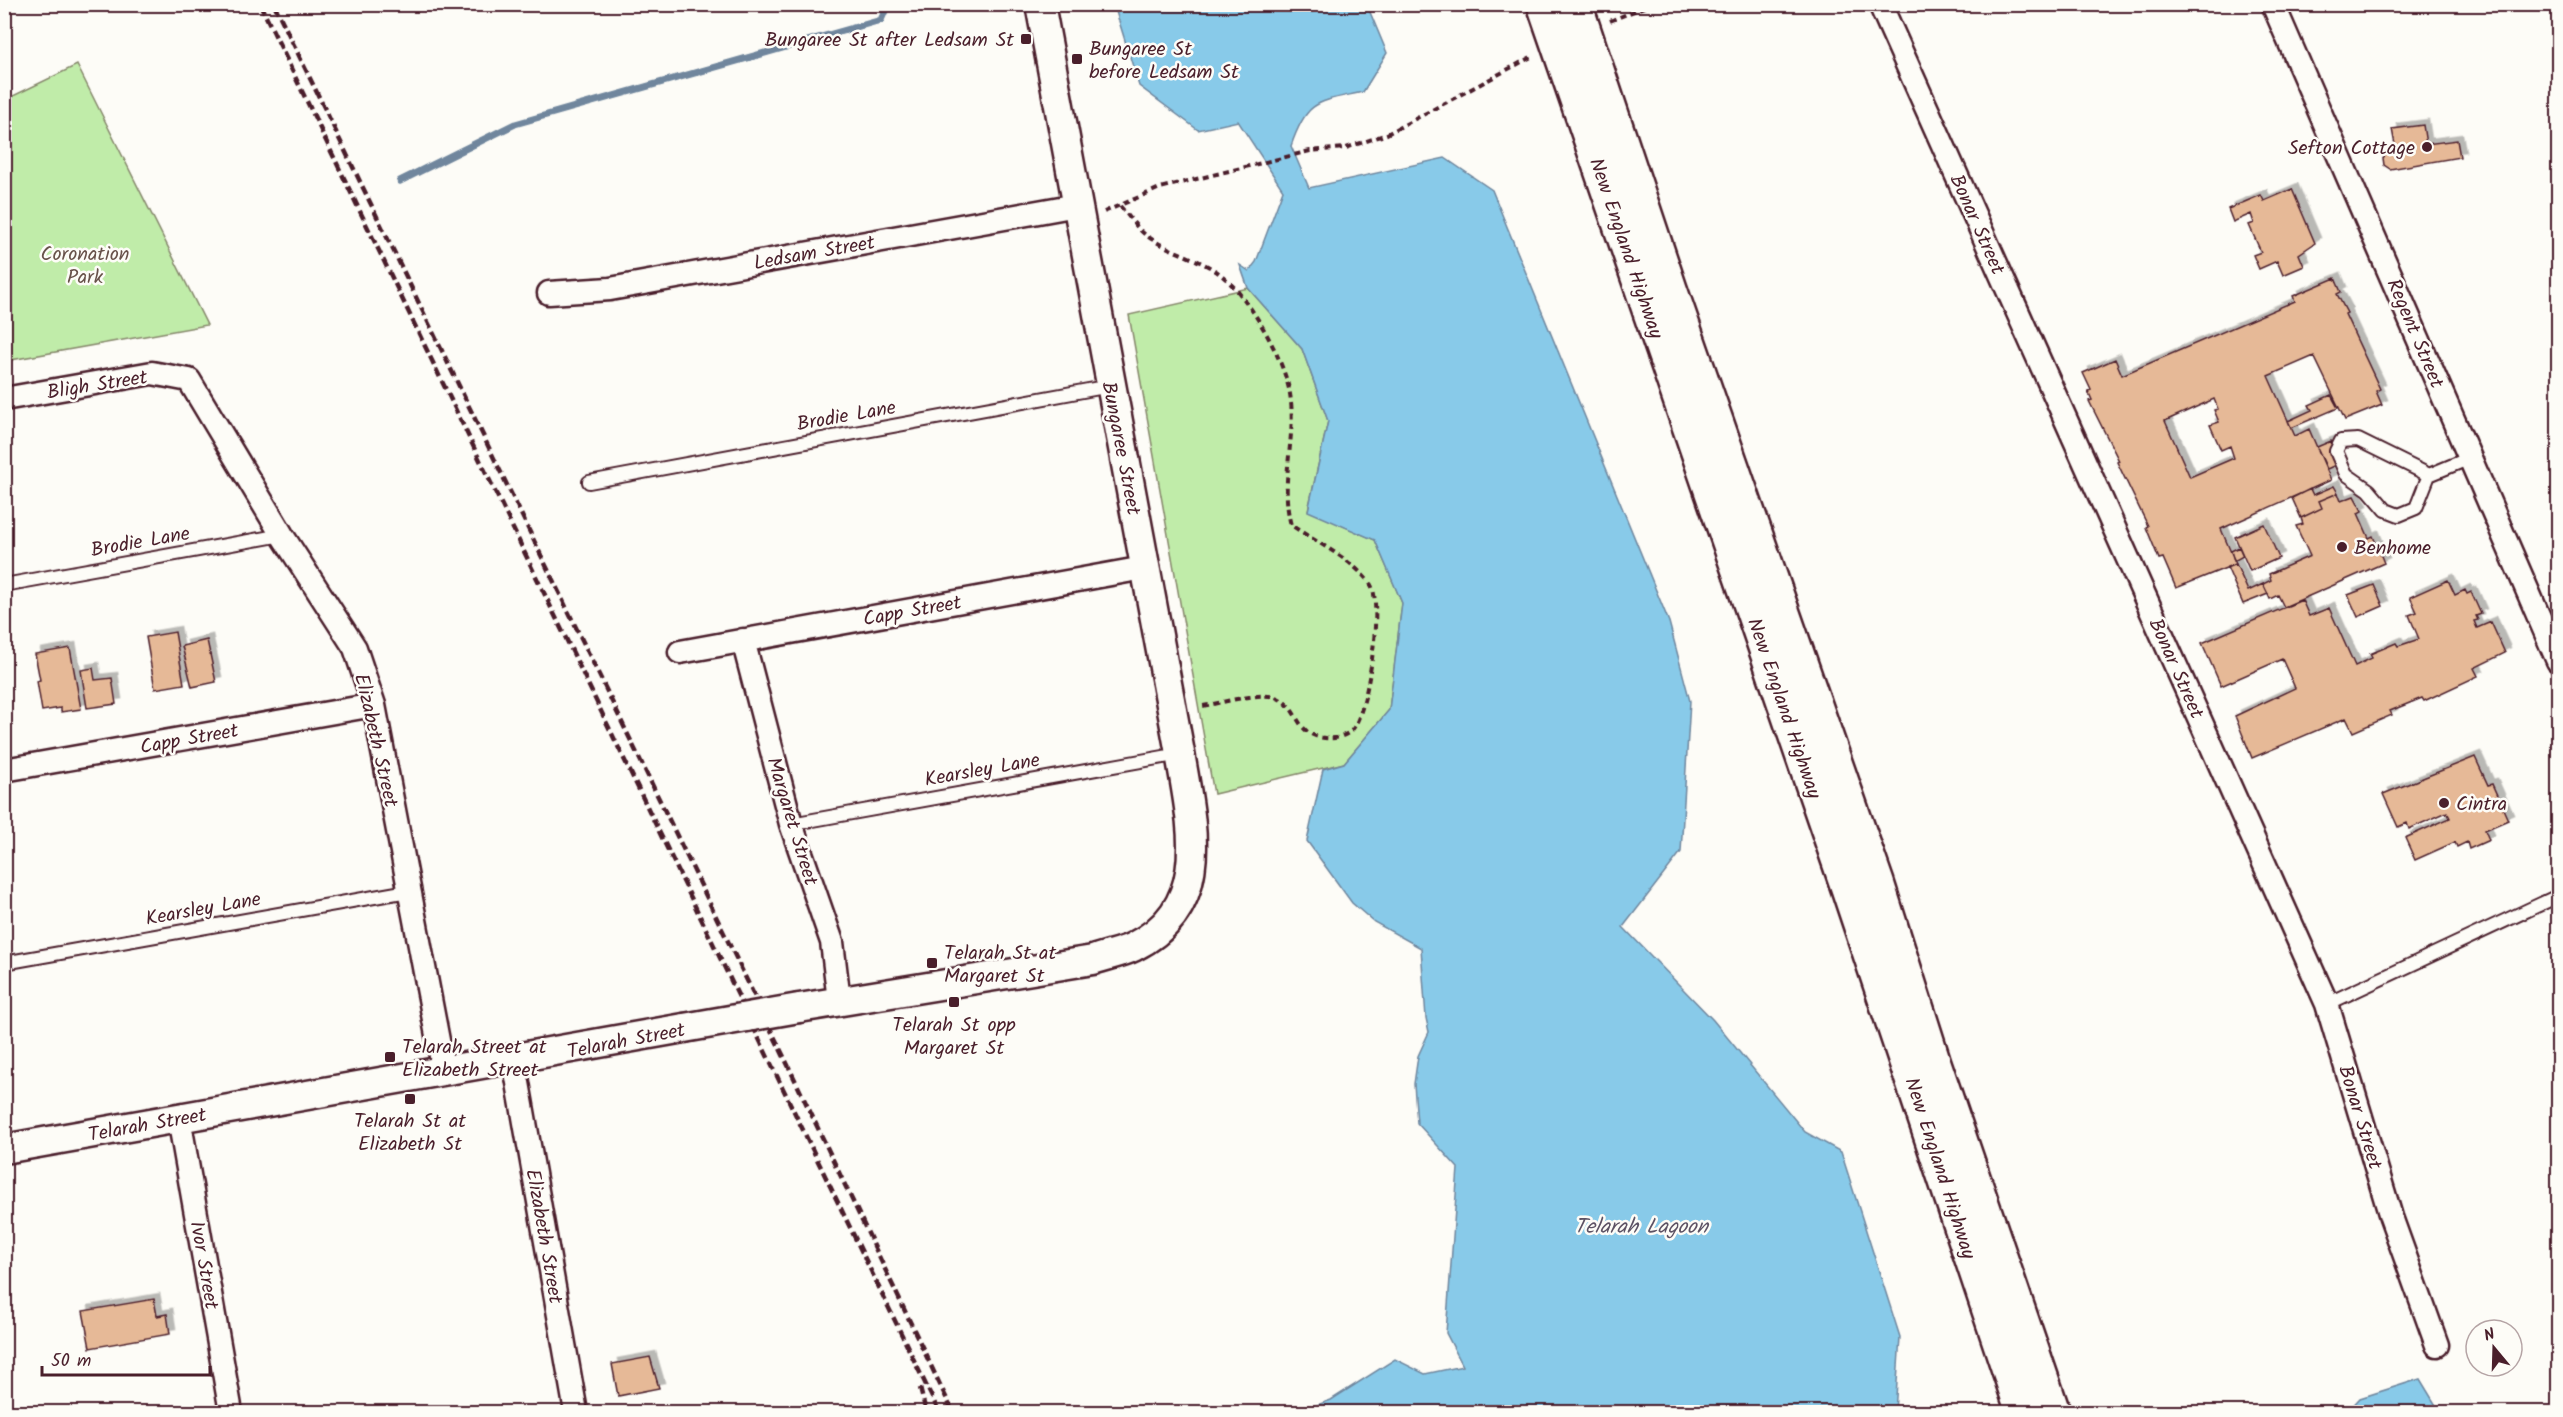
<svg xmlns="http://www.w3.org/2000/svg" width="2563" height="1417" font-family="Kalam,sans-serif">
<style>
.green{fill:#c0eca9;stroke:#85866a;stroke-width:1.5}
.water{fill:#88cae9;stroke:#6f869d;stroke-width:1.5}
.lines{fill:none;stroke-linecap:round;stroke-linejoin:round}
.stream{stroke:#6f869d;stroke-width:7}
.building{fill:#e6b997;stroke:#4a1f2b;stroke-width:1.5;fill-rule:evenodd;filter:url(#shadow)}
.service-casing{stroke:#4a1f2b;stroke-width:16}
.minor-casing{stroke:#4a1f2b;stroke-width:27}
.tertiary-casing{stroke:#4a1f2b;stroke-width:33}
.trunk-casing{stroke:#4a1f2b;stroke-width:38}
.path{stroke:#4a1f2b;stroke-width:4;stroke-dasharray:6 4.5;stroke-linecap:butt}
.service{stroke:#fdfcf7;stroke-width:12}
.minor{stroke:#fdfcf7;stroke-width:22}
.tertiary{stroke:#fdfcf7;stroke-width:28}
.trunk{stroke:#fdfcf7;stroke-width:33}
.rail{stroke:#4a1f2b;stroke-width:4.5;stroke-dasharray:9 4.5;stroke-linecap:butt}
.tertiary-bridge-casing{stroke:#4a1f2b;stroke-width:33;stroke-linecap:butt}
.tertiary-bridge{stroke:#fdfcf7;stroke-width:28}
.poi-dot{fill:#4a1f2b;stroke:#fdfcf7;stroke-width:2}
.labels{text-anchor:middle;stroke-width:5;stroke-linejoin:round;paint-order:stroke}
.poi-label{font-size:20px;fill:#4a1f2b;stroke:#fdfcf7;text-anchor:start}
.street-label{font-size:20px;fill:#4a1f2b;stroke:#fdfcf7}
.park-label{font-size:20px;fill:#68524a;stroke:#fdfcf7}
.water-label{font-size:21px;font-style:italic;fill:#5d5264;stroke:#fdfcf7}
</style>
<defs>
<filter id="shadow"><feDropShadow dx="5.5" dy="-5.5" stdDeviation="0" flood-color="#0004"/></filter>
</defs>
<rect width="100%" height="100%" fill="#fdfcf7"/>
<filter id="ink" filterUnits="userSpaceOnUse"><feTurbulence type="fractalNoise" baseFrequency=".0167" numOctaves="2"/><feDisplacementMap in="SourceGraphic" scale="12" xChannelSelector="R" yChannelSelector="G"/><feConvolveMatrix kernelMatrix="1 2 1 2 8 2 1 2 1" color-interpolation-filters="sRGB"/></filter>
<g filter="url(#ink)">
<!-- green -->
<path class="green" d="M77,65L207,325L5,361V95L7,99Z
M1248,288L1302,349L1328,421L1308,510L1375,540L1402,603L1389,710L1344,763L1214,794L1129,315Z"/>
<!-- water -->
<path class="water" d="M1114,5H1367L1387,53L1363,92C1318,102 1307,99 1291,146L1309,188L1445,158L1492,190L1669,622L1690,701L1681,852L1623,927L1713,1020L1805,1132L1841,1152L1900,1337L1895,1412H1298L1331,1400L1395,1359L1425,1374L1463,1366L1446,1333L1458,1168L1417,1123L1414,1084L1418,1056L1429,1032L1426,1018L1421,948L1374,922L1352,903L1307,841L1323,769L1344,763L1389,710L1402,603L1375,540L1308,511L1328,421L1302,349L1248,288L1240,265L1249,271L1256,262L1283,190L1238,121L1198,130L1139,86Z
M2420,1379L2440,1412H2347L2360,1398Z"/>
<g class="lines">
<!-- stream -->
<path class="stream" d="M400,181L515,124L881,20L888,4"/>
</g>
<!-- building -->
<path class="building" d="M2423,125L2426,144L2457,140L2460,157L2390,169L2384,165L2383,158L2387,152L2396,150L2392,129Z
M2292,189L2315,243L2299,254L2304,266L2283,275L2277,261L2259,269L2253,255L2261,252L2249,225L2254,223L2251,214L2233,222L2228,209L2261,195L2264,201Z
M2335,278L2341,292L2337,294L2347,313L2345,314L2380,389L2376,391L2382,405L2345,420L2314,356L2268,376L2295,436L2309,429L2331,480L2221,529L2236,564L2176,588L2163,558L2159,559L2146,527L2148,526L2117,462L2119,461L2089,401L2092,400L2088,391L2091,390L2083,373L2115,359L2122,375L2295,301L2293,296ZM2214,399L2218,409L2214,410L2219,422L2210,425L2221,450L2230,446L2234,458L2190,477L2165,421Z
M2331,395L2338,408L2291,428L2288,421L2312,410L2309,405Z
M2331,441L2340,463L2327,469L2317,447Z
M2334,486L2338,493L2319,501L2322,508L2301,518L2292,498L2310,489L2313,495Z
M2338,493L2341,501L2354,496L2362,511L2358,513L2369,538L2373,536L2384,563L2284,607L2278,595L2270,599L2263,584L2271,580L2269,574L2310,556L2296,526L2303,524L2301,518L2322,508L2319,501Z
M2264,524L2279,558L2250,571L2235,537Z
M2239,547L2243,556L2234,561L2231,551Z
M2236,564L2248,591L2263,584L2268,594L2243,604L2227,567Z
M2448,580L2455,595L2465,590L2467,594L2471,592L2481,614L2476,616L2478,620L2474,621L2477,628L2491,622L2505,653L2474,668L2478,676L2424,701L2422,698L2390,711L2392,715L2353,732L2346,718L2252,758L2235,716L2295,688L2282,659L2221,686L2202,643L2302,600L2309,616L2329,608L2355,666L2372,658L2370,654L2396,643L2398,646L2419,639L2409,615L2417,612L2410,597Z
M2374,585L2383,606L2358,617L2348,595Z
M175,632L184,684L155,689L146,637Z
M207,640L216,682L192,687L182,646Z
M70,648L81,709L61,712V708L42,711L37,681L40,680L35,654Z
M93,668L95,680L112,678L116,704L87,708L81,670Z
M2475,757L2488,785L2492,784L2508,820L2485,830L2489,840L2469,849L2467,842L2457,847L2455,842L2415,860L2405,838L2450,818L2447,812L2409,829L2407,823L2398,827L2383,794Z
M154,1299L157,1316L167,1314L170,1334L90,1348L83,1311Z
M650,1357L659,1388L618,1396L612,1364Z"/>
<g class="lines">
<defs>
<path id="service" d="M2429,475L2416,508L2399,515L2386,510L2369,490L2346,474L2336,451L2341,441L2358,440L2429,475L2470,458
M589,482L1110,386
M4,585L282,535
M791,824L1180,754
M4,963L408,891
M2327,1004L2558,896"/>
<path id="minor" d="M1880,4L2327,1004L2391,1217L2437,1345
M2273,4L2558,661
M549,293L610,289L1077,205
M4,399L152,373L189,380L282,535L355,648L374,705L444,1072
M743,640L791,824L832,942L839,1001
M680,652L1144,568
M4,770L374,705
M514,1060L576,1412
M179,1118L231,1412"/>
<path id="tertiary" d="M799,1008L1093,960C1106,955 1121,953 1133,947C1214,907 1192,825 1180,753L1040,4
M4,1149L684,1028"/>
<path id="trunk" d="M1544,4L1848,888L2023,1412
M1575,4L1670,289L1877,883L1934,1063L2053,1412"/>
</defs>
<!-- service casing -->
<use href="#service" class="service-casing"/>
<!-- minor casing -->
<use href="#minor" class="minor-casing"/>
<!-- tertiary casing -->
<use href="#tertiary" class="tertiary-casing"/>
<!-- trunk casing -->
<use href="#trunk" class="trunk-casing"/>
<!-- path -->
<path class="path" d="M1610,21L1651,4
M1120,206C1128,215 1137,229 1147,236C1168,251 1195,257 1216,271C1247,292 1284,358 1290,394C1297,437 1279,482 1291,525C1317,543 1353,559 1371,585C1383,604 1368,716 1351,731C1348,734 1339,738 1335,738C1292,741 1303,707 1275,697C1258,692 1221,703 1203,706
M1104,212L1160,188L1310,151L1346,148L1387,134L1533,56"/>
<!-- service -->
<use href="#service" class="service"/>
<!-- minor -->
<use href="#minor" class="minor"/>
<!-- tertiary -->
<use href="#tertiary" class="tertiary"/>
<!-- trunk -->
<use href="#trunk" class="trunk"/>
<!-- rail -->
<path class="rail" d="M260,4L939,1412
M274,4L786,1061L953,1412
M920,1388L926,1412"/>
<defs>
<path id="tertiary-bridge" d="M684,1028L799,1008"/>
</defs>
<!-- tertiary-bridge casing -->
<use href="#tertiary-bridge" class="tertiary-bridge-casing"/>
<!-- tertiary-bridge -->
<use href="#tertiary-bridge" class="tertiary-bridge"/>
</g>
</g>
<!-- markers -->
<g class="poi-dot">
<rect x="1020" y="33" width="12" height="12" rx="3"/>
<rect x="1071" y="53" width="12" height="12" rx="3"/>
<circle cx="2427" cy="147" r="6"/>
<circle cx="2342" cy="547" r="6"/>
<circle cx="2444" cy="803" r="6"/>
<rect x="926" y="957" width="12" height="12" rx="3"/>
<rect x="948" y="996" width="12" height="12" rx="3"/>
<rect x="384" y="1051" width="12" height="12" rx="3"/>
<rect x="404" y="1093" width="12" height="12" rx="3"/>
</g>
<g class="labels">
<!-- poi labels -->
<g class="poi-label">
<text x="1014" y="46" text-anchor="end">Bungaree St after Ledsam St</text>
<text x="1089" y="55">Bungaree St<tspan x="1089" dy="23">before Ledsam St</tspan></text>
<text x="2415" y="154" text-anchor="end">Sefton Cottage</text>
<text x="2354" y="554">Benhome</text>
<text x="2456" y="810">Cintra</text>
<text x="944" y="959">Telarah St at<tspan x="944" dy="23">Margaret St</tspan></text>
<text x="954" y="1031" text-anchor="middle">Telarah St opp<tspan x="954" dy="23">Margaret St</tspan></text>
<text x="402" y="1053">Telarah Street at<tspan x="402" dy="23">Elizabeth Street</tspan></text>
<text x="410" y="1127" text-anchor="middle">Telarah St at<tspan x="410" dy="23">Elizabeth St</tspan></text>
</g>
<!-- street labels -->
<g class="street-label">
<text transform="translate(1978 224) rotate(66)" y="7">Bonar Street</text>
<text transform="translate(1627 248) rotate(71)" y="7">New England Highway</text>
<text transform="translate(814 252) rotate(-10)" y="7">Ledsam Street</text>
<text transform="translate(2416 333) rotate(67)" y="7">Regent Street</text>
<text transform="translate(97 384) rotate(-9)" y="7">Bligh Street</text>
<text transform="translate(846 415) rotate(-10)" y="7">Brodie Lane</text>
<text transform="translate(1122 448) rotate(79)" y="7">Bungaree Street</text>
<text transform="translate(140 541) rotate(-10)" y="7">Brodie Lane</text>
<text transform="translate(912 610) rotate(-10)" y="7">Capp Street</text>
<text transform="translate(2177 668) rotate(66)" y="7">Bonar Street</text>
<text transform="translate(1785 708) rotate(71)" y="7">New England Highway</text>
<text transform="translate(189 738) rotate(-10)" y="7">Capp Street</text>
<text transform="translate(377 740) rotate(77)" y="7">Elizabeth Street</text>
<text transform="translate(982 769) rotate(-10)" y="7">Kearsley Lane</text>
<text transform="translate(793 821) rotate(73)" y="7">Margaret Street</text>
<text transform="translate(203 908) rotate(-10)" y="7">Kearsley Lane</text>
<text transform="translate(626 1040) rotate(-11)" y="7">Telarah Street</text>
<text transform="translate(2361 1117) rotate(73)" y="7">Bonar Street</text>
<text transform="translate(147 1124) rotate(-10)" y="7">Telarah Street</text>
<text transform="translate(1941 1168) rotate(72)" y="7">New England Highway</text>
<text transform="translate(545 1236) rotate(80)" y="7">Elizabeth Street</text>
<text transform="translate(205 1265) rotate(80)" y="7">Ivor Street</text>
</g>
<!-- park labels -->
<g class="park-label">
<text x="85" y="260">Coronation<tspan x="85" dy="23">Park</tspan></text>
</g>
<!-- water labels -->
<g class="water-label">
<text x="1641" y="1233">Telarah Lagoon</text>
</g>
</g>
<!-- margin -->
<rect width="2563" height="1417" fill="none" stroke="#fdfcf7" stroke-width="24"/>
<rect x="12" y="12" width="2539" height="1393" fill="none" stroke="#4a1f2b" stroke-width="2" filter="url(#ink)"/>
<!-- north arrow -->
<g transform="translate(2494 1348) rotate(341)"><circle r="28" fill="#fdfcf7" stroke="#b5a4a5" stroke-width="1.5"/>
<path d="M0-4.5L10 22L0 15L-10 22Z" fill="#4a1f2b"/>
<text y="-9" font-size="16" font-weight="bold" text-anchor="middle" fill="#4a1f2b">N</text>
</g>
<!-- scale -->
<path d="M42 1366v9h168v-9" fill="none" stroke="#4a1f2b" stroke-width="3"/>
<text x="51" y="1366" font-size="18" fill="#4a1f2b" stroke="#fdfcf7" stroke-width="4.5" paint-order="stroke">50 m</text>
</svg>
